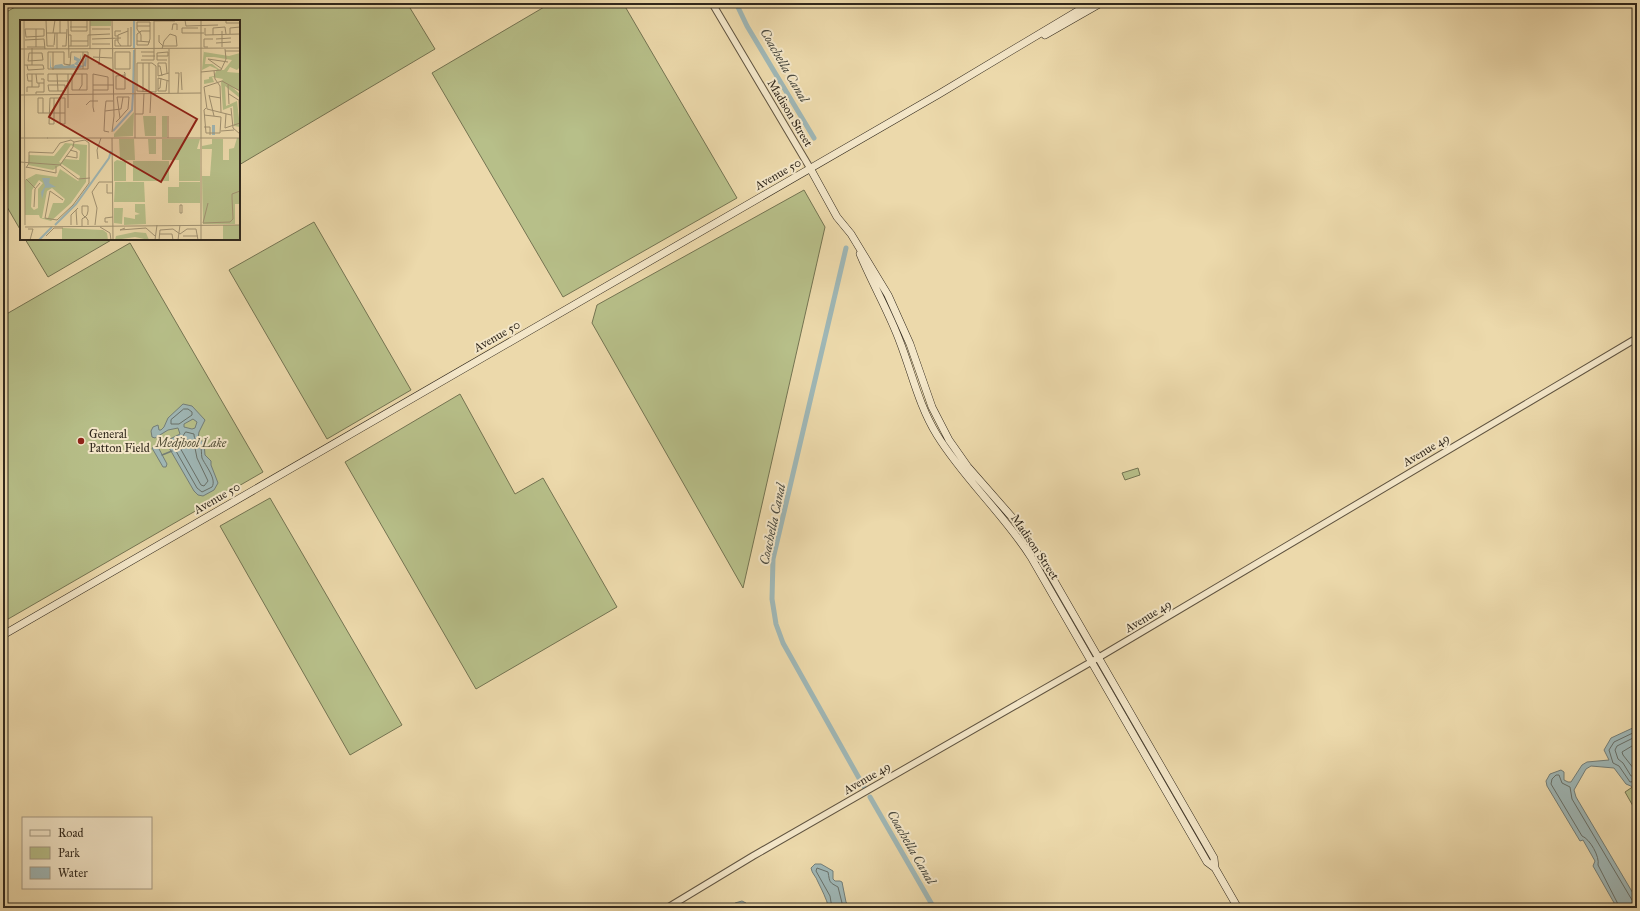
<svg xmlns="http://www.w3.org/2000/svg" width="1640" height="911" font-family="'IM FELL Great Primer',serif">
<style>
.green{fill:#b7bf89;stroke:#747452}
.water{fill:#9fb7b6;stroke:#737e78;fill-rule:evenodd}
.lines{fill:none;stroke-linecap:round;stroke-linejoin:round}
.shore{stroke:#687069;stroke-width:1}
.stream{stroke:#737e78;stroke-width:1.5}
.canal{stroke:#9fb7b6;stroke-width:5}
.tertiary-casing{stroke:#605440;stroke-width:8}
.secondary-casing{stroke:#31281c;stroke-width:8}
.tertiary{stroke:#f3e6c8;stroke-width:6}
.secondary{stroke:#f3e6c8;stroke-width:7}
.poi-dot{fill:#8f2418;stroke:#f3e6c8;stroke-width:1.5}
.labels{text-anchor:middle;stroke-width:4;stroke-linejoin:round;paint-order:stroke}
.street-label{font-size:12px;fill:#31281c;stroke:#f3e6c8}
.poi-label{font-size:12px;fill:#31281c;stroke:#f3e6c8;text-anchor:start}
.park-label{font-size:12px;font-style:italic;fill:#524e37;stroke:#f3e6c8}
.water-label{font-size:13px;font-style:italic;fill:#4c4c42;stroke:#f3e6c8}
.inset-river{fill:none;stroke:#9fb7b6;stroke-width:2}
.inset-road{fill:none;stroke:#a19272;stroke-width:1}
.view{fill:#8f2418;fill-opacity:0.15;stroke:#8f2418;stroke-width:2}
.inset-edge{fill:none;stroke:#31281c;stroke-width:2}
</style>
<rect width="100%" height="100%" fill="#ecd9ab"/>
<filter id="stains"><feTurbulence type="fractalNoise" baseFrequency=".005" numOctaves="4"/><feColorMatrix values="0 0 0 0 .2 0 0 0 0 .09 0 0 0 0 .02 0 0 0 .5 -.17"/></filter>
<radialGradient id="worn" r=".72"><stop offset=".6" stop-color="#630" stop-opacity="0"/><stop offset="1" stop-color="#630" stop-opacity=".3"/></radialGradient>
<!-- green -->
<path class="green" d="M22,3H407L435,49L239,165V21H21V231L3,200V14Z
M551,3H611L612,5L616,3H623L737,198L563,297L432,73Z
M804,190L825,227L743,588L592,323L597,305Z
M314,222L411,390L327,439L229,270Z
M25,239H113L48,277Z
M130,243L263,472L3,622V316Z
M460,394L515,494L543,478L617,607L476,689L345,462Z
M1138,468L1140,475L1125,480L1122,473Z
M270,498L402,725L350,755L220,526Z
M1637,784V813L1625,792Z"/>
<!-- water -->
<path class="water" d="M183,404L192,406L205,420L199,432L198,438L204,443L205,455L211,461V465L218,483L214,490L203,496L198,495L194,491L168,446L170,439L180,434L178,428L168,430L155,438L152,437L151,431L153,427L158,425L159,430H161L164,427L168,418ZM193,419L197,422L195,428L192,429L184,427V424Z
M154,447H158L167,464L166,467H163L152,448Z
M1637,726V784L1633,787L1626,784L1614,768L1591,766L1586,769L1574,790L1576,797L1637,900V908H1617L1593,866L1595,861L1583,840L1580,841L1547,786L1546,781L1550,774L1561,770L1564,772V780L1568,782H1571L1582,765L1587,762L1609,760L1604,750L1611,738Z
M815,864H821L833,871V879L835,881H840L842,882L846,902L850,908H829C826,898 822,890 818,882C816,876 812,874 811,868Z
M742,901L746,903L750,908H735V903Z"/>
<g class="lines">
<!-- shore -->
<path class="shore" d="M184,409H188L192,412V415L179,424H171V420Z
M186,432L194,434C194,440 197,440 200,445C202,448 201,454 202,458C205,465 217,479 212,487L202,492L197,488L172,444L173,442L182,437Z
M187,440H189L195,448L197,458L208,481L204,486L201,485L179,446L180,444Z
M1637,731L1614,742L1609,750L1613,763L1619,766L1630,782L1637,781
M1637,736L1617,746L1615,750L1618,759L1623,763L1631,776H1637
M1637,743L1622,752L1623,755L1634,769L1637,770
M832,908L830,896L816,871L817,868L828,872C830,883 829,882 838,887L842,903L845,908
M1620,908L1598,865C1600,857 1590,839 1582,836L1551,784L1552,779L1556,775H1559L1562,783L1570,787L1572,799L1632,900L1637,902"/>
<!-- stream -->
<path class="stream" d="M162,455L172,451"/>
<!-- canal -->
<path class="canal" d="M736,3L747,26L814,138
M846,248L773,559L772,599L776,624L783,643L864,787
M870,797L934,908"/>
<defs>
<path id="tertiary" d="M712,3L810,168
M667,908L753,856L1091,662L1637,338"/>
<path id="secondary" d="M1045,35L1101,3
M810,168L837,217L851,234L888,295L910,344L932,407L949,440L968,467L1018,524L1045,565L1214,858L1215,868L1238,908
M860,254C872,283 889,312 900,342C912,373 919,406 937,435C964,479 1003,513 1031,557L1207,862L1215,868
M3,635L939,94L1091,3"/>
</defs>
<!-- tertiary casing -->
<use href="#tertiary" class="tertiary-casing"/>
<!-- secondary casing -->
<use href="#secondary" class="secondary-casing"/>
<!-- tertiary -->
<use href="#tertiary" class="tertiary"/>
<!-- secondary -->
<use href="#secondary" class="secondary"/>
</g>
<!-- markers -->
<circle class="poi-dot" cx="81" cy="441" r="4"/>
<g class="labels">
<!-- street labels -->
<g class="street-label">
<text transform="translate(790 113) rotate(59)" y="4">Madison Street</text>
<text transform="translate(778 174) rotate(-30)" y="4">Avenue 50</text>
<text transform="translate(497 336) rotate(-30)" y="4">Avenue 50</text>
<text transform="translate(1426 450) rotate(-31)" y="4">Avenue 49</text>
<text transform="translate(217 498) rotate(-30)" y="4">Avenue 50</text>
<text transform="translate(1035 547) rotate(56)" y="4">Madison Street</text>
<text transform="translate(1148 616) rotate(-31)" y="4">Avenue 49</text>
<text transform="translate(867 778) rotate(-30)" y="4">Avenue 49</text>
</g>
<!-- poi labels -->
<g class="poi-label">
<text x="89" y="438">General<tspan x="89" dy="14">Patton Field</tspan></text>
</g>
<!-- park labels -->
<g class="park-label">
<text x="191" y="447">Medjhool Lake</text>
</g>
<!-- water labels -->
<g class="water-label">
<text transform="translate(785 65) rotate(60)" y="5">Coachella Canal</text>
<text transform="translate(772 524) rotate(-78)" y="5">Coachella Canal</text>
<text transform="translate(912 847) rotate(60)" y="5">Coachella Canal</text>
</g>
</g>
<!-- overview -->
<g transform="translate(20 20)">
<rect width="220" height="220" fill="#ecd9ab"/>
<path d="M70,0H91V6H70ZM184,29V32L209,36L220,33V47L217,50L210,47L207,52L220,53V71L212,67L220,74V78L205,66L206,86L217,81L220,107L214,106L213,86L203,90L201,62L203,59L192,57L194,62L184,64V60L189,59V57L194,56L197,49L190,46L182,50ZM186,37H194L212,40L204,50H200L192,44H185ZM114,92L113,116L94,117V114ZM123,96H136V116H125ZM142,96H147V117H142ZM217,118H220V184H215V204H183L182,156H190L192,129H182V126L192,124V119H203V140H209V129L214,128ZM99,119H114L115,140H100ZM128,119H136V134H129ZM142,119H180L177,129H180V161H159V140H142ZM45,123L67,125L66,162L51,183L31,201L20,198L19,195H5V160L16,154L37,157L40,149L58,161L59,160L60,156L42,144L33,150L8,145L9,135L34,136ZM51,125L60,131L59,140L44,139L41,143L39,142ZM19,160L23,163L18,169V188L14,190L11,187L12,170ZM32,168L45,179L43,183H33L28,198H22L27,171ZM97,140L106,142V161H94V142ZM113,141H149V161H113ZM95,162H124L125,182H94ZM159,162H180V183H148V167H159ZM115,184H125L126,204L104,205V197L115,199V195L120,194L115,192ZM94,188H103L102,204L94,203ZM203,205H220V220H203ZM42,208L83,210L87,213L88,220H42ZM115,212L126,213L129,220L115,217L95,220L96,216Z" fill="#b7bf89" fill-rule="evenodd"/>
<path d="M67,33L66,47L65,46L60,48L33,49L30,48L31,34V47L33,48L35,45L42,44L44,46L54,44L55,46H58L54,44L57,41L54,40V36L60,39V34L61,39L58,44L63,46ZM22,158H30L29,163L36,167L25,168L22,179L21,172L25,166Z" fill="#9fb7b6"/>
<path class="inset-river" d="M114,0V28M113,73L114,30M193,106H194V114H193ZM93,111L112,90L113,74M35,205L56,184L89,138L91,131M19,220L32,207"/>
<path class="inset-road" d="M4,0L5,205M26,0L27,26H34M40,0V13M48,0L49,38M70,0V29M92,0L94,96L92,112M165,0L166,6L198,5M206,0V3H220M51,1V11H67V0M134,1H155M117,6H130M50,7H67M108,8V26M178,8H162V13H184M185,8V15L220,14M5,9H24V16L6,17ZM16,9V27M72,9H90M152,10L153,4H157V10M108,11L98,15V22L101,26H111V7M202,11V27M27,13H46M33,13L35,0M37,13V29M210,14V8L220,7M48,15H51V26M139,15V22L143,26M193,15V8L205,7L206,14M98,16H95V11H101M72,19L101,18M196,19L211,18M5,20L24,19L25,29M98,20H95V26H101M51,21H68M117,21L130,22M121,21V15L120,13V12H119L117,9V2H130V19L128,25H117V14L120,12L121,11H130M196,23L211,22M72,24H90M34,25L35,13M42,26H46L47,9M48,26H68M68,26V15L90,14M7,27H25M188,27H184V19H193M0,29L220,28M142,29L144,21L150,14L156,16L157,26H143M149,29V73M205,31H220M33,32V50M44,32V44L50,45L51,32H68V49H28V32ZM63,32V49M95,32H110V49H95ZM121,32H134M9,33H22L23,40L8,41ZM122,36H135M137,36H148V32L137,33V40H147M73,37L92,38M121,40H134V0M117,43H132L136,46V72L117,71ZM4,45H23L24,49L8,50L7,45M12,45V28M79,45L80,29M138,46H140L142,56M0,48V71M202,49L188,39L208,42M194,51L195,59L200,66L201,92M104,52L105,53V69H96V56L105,55M161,52L162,70M181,52L201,50L206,39L205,29M147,53L146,43H138V56L149,53M155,53H159L158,73M12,54V67M16,54L17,63H24M37,54L38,71M48,54H67V70H52V54M12,61H8L7,54H24M147,61L146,71H138V58L149,61M28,65H45V71H29ZM73,65H94M208,65L209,84M184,67L187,89L211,95M184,67L202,61L220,71M138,69L140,68L141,58M59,70L62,65V54M73,70H88V57L73,54V87L74,92M7,72V67H19V63M123,72V43M129,72V43M16,74V72H24V59H21M209,74L220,81M0,75L181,73M189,75L194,96M189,76L201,78M0,77V90M34,78V104H29L30,78H45V104H40V78M219,81L220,102M66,85L70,81H78M48,88V54H28V61H48M211,88L213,108L220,114M85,91L101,89L103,77M23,93V78H18V93H45M130,93L131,73M115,94H123L124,73M206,94L205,108L220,103M184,95L201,97L200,113M96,102L100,98L106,91L108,89L109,77H97L100,98M184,107H190V115M201,111L214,110M89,112L84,111L85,90L86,81H93M186,113L184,90L186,88M186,113H200M0,118H28M27,118H220M92,118L93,220M115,118V29M148,118V96M46,136L57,138V132L50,130M78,139L77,130L81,118M0,142L40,145M40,145L58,159L70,158M6,147L36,153V146M6,148L9,143V132L33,133L40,123L51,120L54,122L53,127L40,145M6,159L15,168M87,164V173H93M212,178V174L220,171M43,180L30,171L25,198L37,200L53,185L69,163V123L65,120L54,122M188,183L183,203L210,202L213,199L212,178M160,185H162V193H160ZM14,187L15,169L20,163M56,190L57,205M88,202H85V198L93,197M51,205V195L58,188M75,205L77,188L72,172L79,162H93M62,206V199L63,198H64L67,195L68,191V186H62V193L63,195L65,197H66L67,199L68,200V205M5,207L220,205M80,207L90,213L91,220M105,208L100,210L126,208L135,216M8,209H13L10,220M139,214H152L153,220M26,216L34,208H43M163,216H178M135,220L137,205M139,220L140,210L153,209L160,214L167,209H176L178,220M158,220L160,205M181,220V0"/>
<path class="view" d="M65,35L177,99L141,162L29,97Z"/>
<rect width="220" height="220" class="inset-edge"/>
</g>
<!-- margin -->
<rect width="1640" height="911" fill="none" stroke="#ecd9ab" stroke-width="16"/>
<rect x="4" y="4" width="1632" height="903" fill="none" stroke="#31281c" stroke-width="2"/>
<rect x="8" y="8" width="1624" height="895" fill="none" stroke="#31281c"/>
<!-- legend -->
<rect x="22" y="817" width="130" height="72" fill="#f3e6c8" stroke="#a59a83"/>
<rect x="30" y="830" width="20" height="6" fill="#f3e6c8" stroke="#a59a83"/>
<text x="58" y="837" font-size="12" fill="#31281c">Road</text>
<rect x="30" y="847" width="20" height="12" fill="#b7bf89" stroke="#a59a83"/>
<text x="58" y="857" font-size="12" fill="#31281c">Park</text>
<rect x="30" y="867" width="20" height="12" fill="#9fb7b6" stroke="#a59a83"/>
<text x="58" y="877" font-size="12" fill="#31281c">Water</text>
<rect width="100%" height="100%" filter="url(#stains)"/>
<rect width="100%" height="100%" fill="url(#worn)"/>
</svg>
